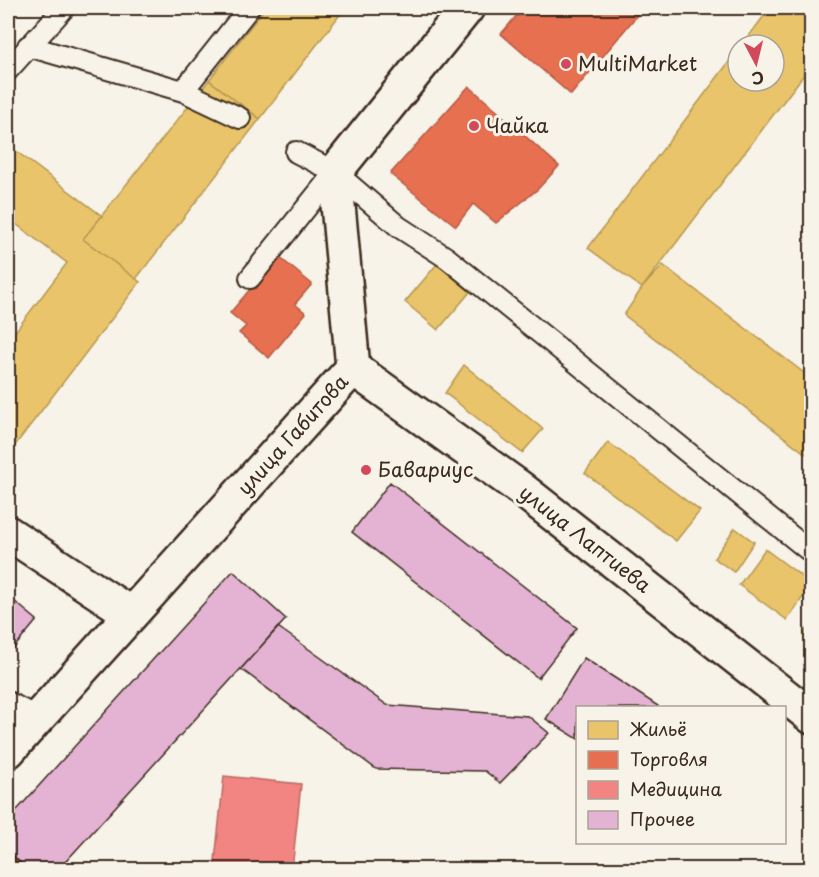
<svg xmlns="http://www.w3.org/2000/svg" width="819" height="877" font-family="'Playpen Sans',sans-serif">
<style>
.homes{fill:#e9c46a;stroke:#b59653;stroke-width:1.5}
.shops{fill:#e76f51;stroke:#b35a42;stroke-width:1.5}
.health{fill:#f28482;stroke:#bb6964;stroke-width:1.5}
.building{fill:#e4b3d4;stroke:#3b2a1e;stroke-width:1.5}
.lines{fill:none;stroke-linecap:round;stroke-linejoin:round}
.lane-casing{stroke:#3b2a1e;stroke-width:24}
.street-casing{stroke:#3b2a1e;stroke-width:38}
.secondary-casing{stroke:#3b2a1e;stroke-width:38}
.lane{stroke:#f7f3e8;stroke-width:20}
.street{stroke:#f7f3e8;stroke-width:33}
.secondary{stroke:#f7f3e8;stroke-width:33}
.poi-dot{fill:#d1495b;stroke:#f7f3e8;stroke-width:2}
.labels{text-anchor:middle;stroke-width:6;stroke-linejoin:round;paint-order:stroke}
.poi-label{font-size:20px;fill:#3b2a1e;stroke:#f7f3e8;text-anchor:start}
.street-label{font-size:20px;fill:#3b2a1e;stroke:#f7f3e8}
</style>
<rect width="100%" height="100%" fill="#f7f3e8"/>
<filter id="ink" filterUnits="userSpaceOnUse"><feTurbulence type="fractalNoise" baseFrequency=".0167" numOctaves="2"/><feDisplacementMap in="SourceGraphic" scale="12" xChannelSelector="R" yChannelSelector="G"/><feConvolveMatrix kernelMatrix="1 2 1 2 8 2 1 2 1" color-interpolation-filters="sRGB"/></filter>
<g filter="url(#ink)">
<!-- homes -->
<path class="homes" d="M265,8H345L260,119L209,80Z
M770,8H812V64L642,288L588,248L738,50V81H774V45H742Z
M209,80L260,119L136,279L83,239Z
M8,145L102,216L83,239L140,282L13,448L8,444V341L67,263L8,218Z
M437,264L470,292L438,330L405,302Z
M663,265L812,379L810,457L624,315L642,288Z
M464,365L543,429L522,453L445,393Z
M608,442L700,511L676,541L585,473Z
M735,528L754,542L734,572L714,558Z
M765,549L812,584L787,620L739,585Z
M812,622V639L804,633Z"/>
<!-- shops -->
<path class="shops" d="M523,8H643L571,95L501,34Z
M469,86L559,166L538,189L496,223L473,204L456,226L390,174Z
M278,256L312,284L295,304L306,313L269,358L239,333L246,326L230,313Z
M8,851L24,867L22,870H8Z"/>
<!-- health -->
<path class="health" d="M224,776L301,784L292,870H214Z"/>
<!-- building -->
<path class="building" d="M390,482L577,628L538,678L352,532Z
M233,571L286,619L58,870H28L8,851V820Z
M8,596L37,620L8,655Z
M278,627L387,705L528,716L549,733L500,783L485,771L376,769L241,669Z
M584,658L658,706L657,708H578V739L546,719Z"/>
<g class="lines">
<defs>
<path id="lane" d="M28,46L183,91L240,118
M8,70L64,8
M183,91L249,8
M296,152L335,172L399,227L447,258L812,553
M250,278L335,172
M8,702L38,718"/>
<path id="street" d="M353,368L520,488L812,717
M8,533L131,614"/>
<path id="secondary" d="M8,751L353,368L335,172L467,8"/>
</defs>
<!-- lane casing -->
<use href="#lane" class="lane-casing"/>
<!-- street casing -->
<use href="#street" class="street-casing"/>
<!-- secondary casing -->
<use href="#secondary" class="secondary-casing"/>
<!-- lane -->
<use href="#lane" class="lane"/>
<!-- street -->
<use href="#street" class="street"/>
<!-- secondary -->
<use href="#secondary" class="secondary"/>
</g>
</g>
<!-- markers -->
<g class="poi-dot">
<circle cx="566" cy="64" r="6"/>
<circle cx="474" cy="126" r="6"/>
<circle cx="366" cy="470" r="6"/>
</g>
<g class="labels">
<!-- poi labels -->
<g class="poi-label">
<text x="578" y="71">MultiMarket</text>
<text x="486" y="133">Чайка</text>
<text x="378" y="477">Бавариус</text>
</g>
<!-- street labels -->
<g class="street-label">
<text transform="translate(293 435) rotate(-48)" y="7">улица Габитова</text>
<text transform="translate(585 539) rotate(38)" y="7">улица Лаптиева</text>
</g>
</g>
<!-- margin -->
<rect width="819" height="877" fill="none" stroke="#f7f3e8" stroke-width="30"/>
<rect x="15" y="15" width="789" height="847" fill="none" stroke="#3b2a1e" stroke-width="2" filter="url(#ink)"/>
<!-- legend -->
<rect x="576" y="706" width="210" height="138" fill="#f7f3e8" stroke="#aca397" stroke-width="1.5"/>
<rect x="588" y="721" width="30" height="18" fill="#e9c46a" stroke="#aca397" stroke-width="1.5"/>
<text x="630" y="736" font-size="18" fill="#3b2a1e">Жильё</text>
<rect x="588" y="751" width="30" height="18" fill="#e76f51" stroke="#aca397" stroke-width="1.5"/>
<text x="630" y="766" font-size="18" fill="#3b2a1e">Торговля</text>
<rect x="588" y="781" width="30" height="18" fill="#f28482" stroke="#aca397" stroke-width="1.5"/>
<text x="630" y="796" font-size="18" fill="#3b2a1e">Медицина</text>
<rect x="588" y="811" width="30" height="18" fill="#e4b3d4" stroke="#aca397" stroke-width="1.5"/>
<text x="630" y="826" font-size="18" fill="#3b2a1e">Прочее</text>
<!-- north arrow -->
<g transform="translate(756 63) rotate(173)"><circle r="28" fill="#f7f3e8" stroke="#aca397" stroke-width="1.5"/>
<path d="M0-4.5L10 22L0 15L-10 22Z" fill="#d1495b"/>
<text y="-9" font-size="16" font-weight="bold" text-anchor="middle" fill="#3b2a1e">С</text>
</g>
</svg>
